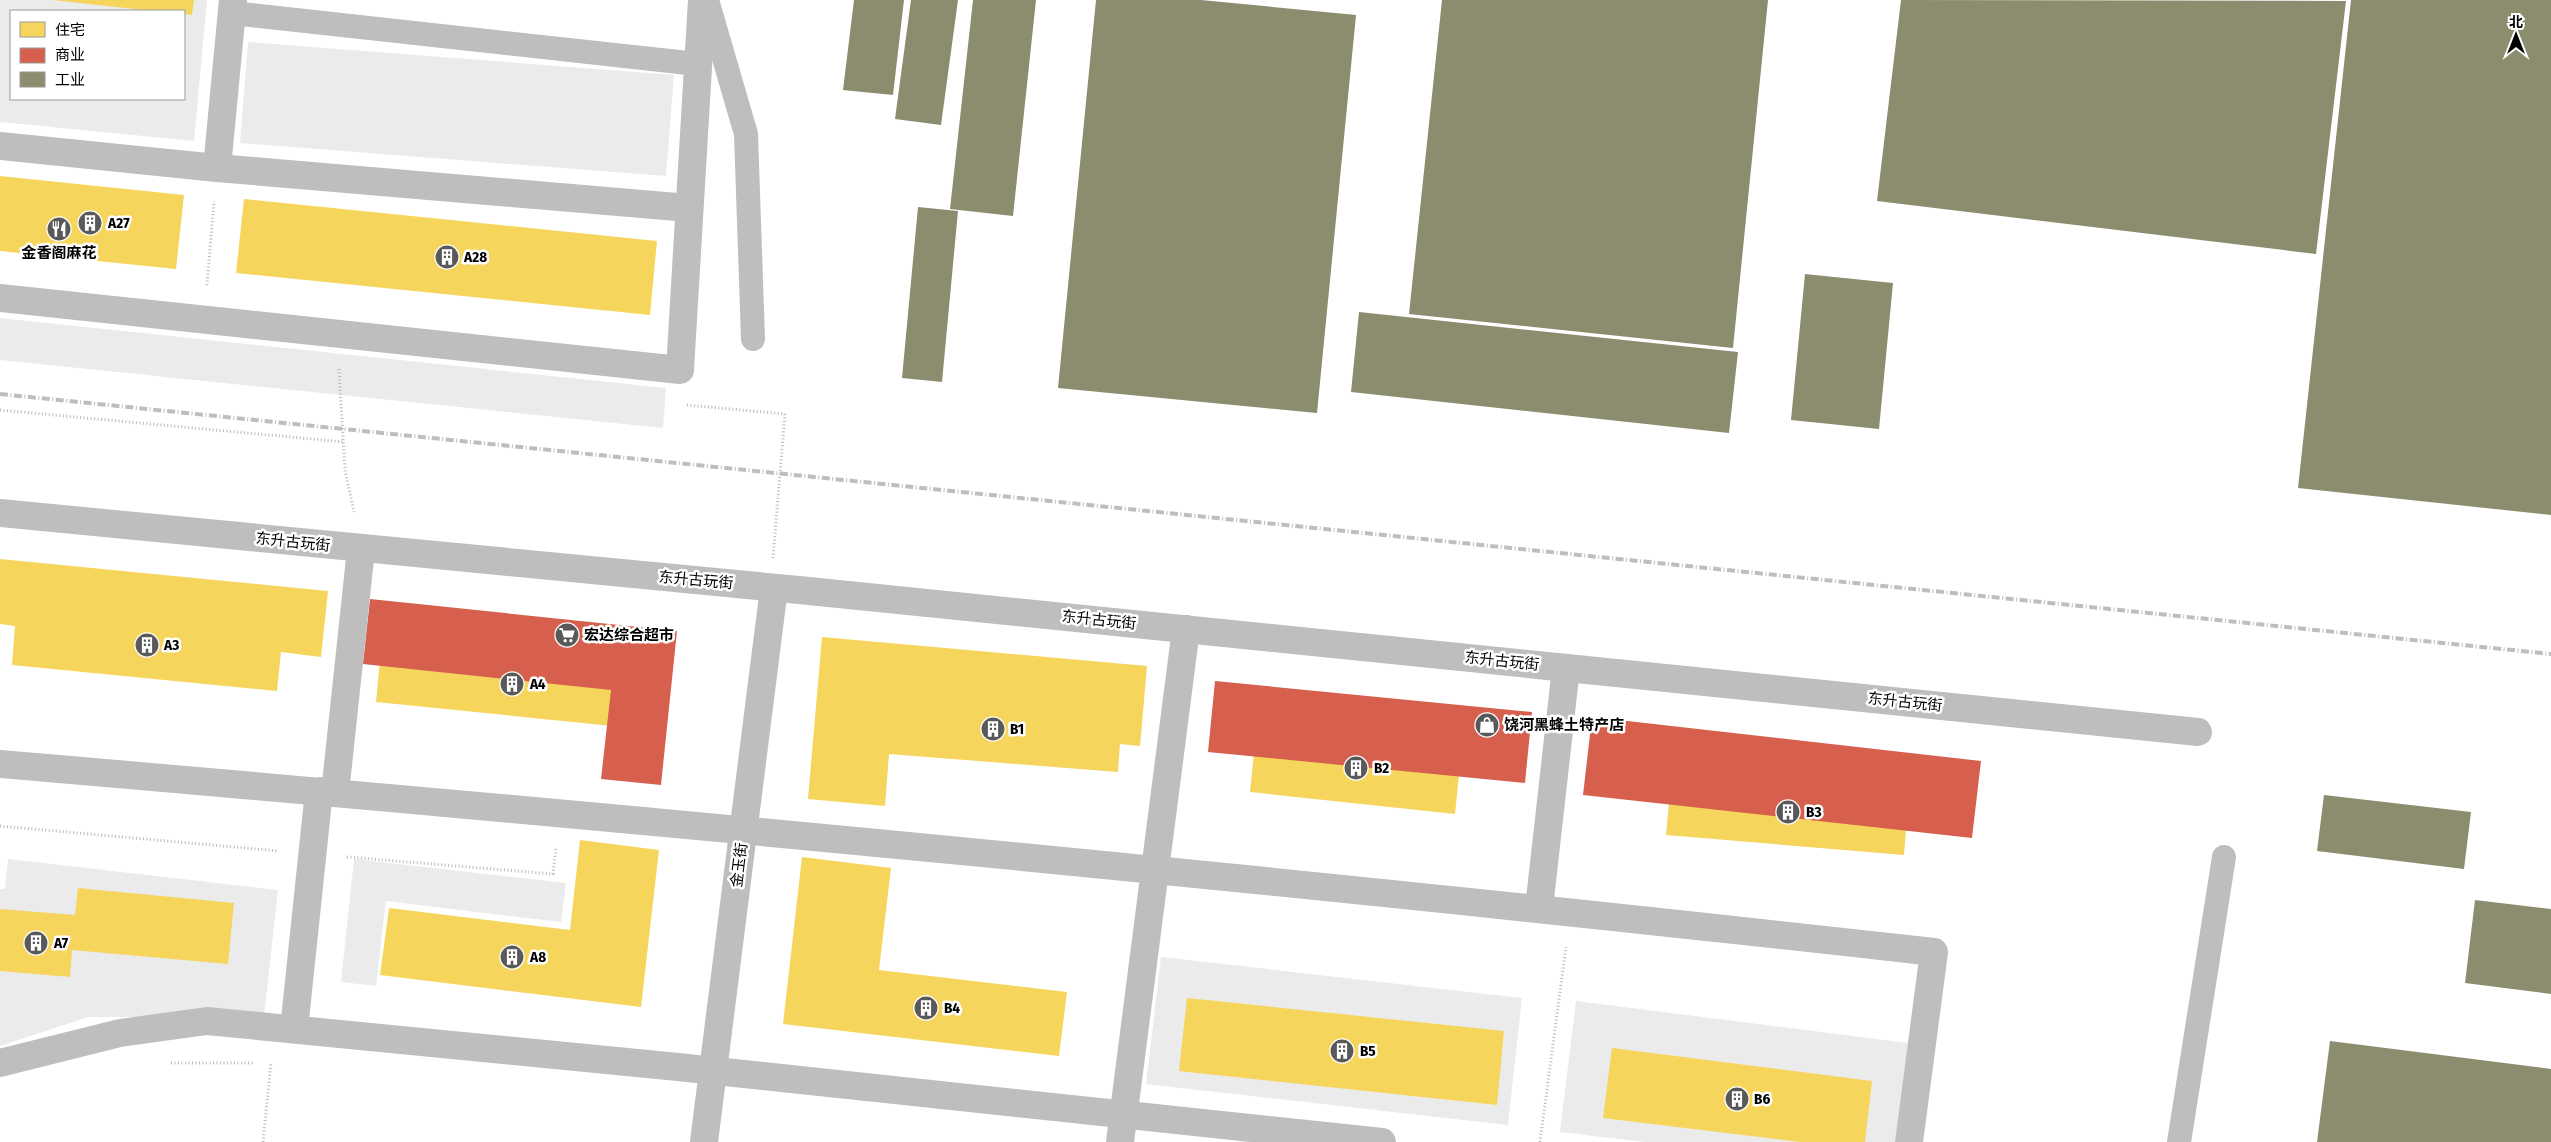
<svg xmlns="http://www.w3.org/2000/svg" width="2551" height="1142" font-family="'Fira Sans Condensed','Noto Sans SC',sans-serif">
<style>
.green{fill:#ebebeb;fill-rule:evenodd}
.homes{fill:#f6d55c}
.shops{fill:#d6604d}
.industry{fill:#8c8c6e}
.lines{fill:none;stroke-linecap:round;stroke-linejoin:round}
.path{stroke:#b9b9b9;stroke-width:3;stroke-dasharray:1 2.5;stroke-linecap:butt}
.service{stroke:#bebebe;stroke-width:24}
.minor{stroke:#bebebe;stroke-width:28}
.tertiary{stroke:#bebebe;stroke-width:28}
.rail{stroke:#bebebe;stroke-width:4;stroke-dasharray:8 2.5 1 2.5;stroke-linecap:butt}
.path-bridge{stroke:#b9b9b9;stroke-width:3;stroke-dasharray:1 2.5;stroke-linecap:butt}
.labels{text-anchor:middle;stroke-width:5;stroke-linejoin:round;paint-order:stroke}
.poi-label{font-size:15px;font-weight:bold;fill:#000;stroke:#fff;text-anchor:start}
.street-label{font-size:15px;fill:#000;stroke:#fff}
</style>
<rect width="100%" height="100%" fill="#fff"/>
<!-- green -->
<path class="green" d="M0,0H207L194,141L0,122ZM11,11H184V99H11Z
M248,42L674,75L666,176L240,143Z
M0,318L666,388L663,428L0,360Z
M8,859L278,890L264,1017H88L0,1046V889H5Z
M354,859L566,883L561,922L386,901L376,986L341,982Z
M1161,957L1522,998L1508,1125L1146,1084Z
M1576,1001L1908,1043L1895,1142H1644L1560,1132Z"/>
<!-- homes -->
<path class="homes" d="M53,0H194L192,15L184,14V11H152Z
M0,176L184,195L176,269L0,251Z
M244,199L657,241L650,315L236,273Z
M0,559L328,591L321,657L281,652L277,691L12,665L15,626L0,624Z
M822,637L1147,666L1140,746L1120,744L1118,772L889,754L885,806L808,799Z
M382,640L648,666L642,729L376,702Z
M1257,724L1462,745L1455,814L1250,792Z
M1672,769L1909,789L1904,855L1666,835Z
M580,840L659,850L641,1007L380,975L389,908L570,930Z
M802,857L891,868L879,970L1067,992L1059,1056L783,1024Z
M78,888L234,903L228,964L72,950L70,977L0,971V909L75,915Z
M1187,998L1504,1031L1497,1105L1179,1071Z
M1612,1048L1872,1081L1865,1142H1800L1603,1118Z"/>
<!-- shops -->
<path class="shops" d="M370,599L677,631L661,785L601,779L611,690L363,664Z
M1215,681L1532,712L1525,783L1208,752Z
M1592,717L1981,761L1972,838L1583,795Z"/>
<!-- industry -->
<path class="industry" d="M854,0H904L893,95L843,90Z
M911,0H958L941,125L895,119Z
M973,0H1036L1013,216L950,209Z
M1096,0H1201L1356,15L1317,413L1058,388Z
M1442,0H1768L1733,348L1409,314Z
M1901,0L2346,1L2316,254L1877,201Z
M2351,0H2551V515L2298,488Z
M918,207L958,211L942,382L902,378Z
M1805,274L1893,283L1879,429L1791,420Z
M1359,312L1738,352L1729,433L1351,392Z
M2324,795L2471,812L2464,869L2317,851Z
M2475,900L2551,909V994L2465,983Z
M2330,1041L2551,1069V1142H2317Z"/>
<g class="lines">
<!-- path -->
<path class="path" d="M207,285L214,201
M339,369L345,470L354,512
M687,405L785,414
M0,410L344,442
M0,826L278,851
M347,857L553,874L556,847
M171,1063H254
M263,1142L271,1063
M1540,1142L1566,947"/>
<!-- service -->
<path class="service" d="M707,0L746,134L753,339
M232,13L697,64
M2179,1142L2224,857"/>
<!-- minor -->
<path class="minor" d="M0,146L217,168L689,208
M217,168L233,0
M0,298L680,370L702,0
M0,513L809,591L2198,732
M0,764C646,819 1291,880 1934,952L1909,1142
M335,793L361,549
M1539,908L1566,668
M294,1029L319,791
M0,1063L120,1033L207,1021L678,1067L1382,1142
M1120,1142L1186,629"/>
<!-- tertiary -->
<path class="tertiary" d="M704,1142L774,588"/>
<!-- rail -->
<path class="rail" d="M0,394L2551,654"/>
<!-- path-bridge -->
<path class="path-bridge" d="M773,558L785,414"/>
</g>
<!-- icons -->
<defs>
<symbol id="building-disc" viewBox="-11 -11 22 22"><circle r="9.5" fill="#595959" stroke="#fff"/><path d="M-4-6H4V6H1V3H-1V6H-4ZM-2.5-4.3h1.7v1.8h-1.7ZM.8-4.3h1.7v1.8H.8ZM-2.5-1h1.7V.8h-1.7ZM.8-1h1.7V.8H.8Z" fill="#fff"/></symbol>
<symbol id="restaurant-disc" viewBox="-11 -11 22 22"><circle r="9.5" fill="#595959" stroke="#fff"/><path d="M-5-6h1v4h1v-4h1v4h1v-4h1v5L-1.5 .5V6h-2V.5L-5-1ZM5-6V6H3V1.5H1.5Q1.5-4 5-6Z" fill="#fff"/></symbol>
<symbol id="supermarket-disc" viewBox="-11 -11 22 22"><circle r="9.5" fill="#595959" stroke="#fff"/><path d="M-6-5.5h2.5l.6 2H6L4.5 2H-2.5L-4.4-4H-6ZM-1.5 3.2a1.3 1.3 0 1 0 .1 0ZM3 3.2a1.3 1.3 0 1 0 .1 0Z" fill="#fff"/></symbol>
<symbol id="shop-disc" viewBox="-11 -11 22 22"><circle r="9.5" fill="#595959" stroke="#fff"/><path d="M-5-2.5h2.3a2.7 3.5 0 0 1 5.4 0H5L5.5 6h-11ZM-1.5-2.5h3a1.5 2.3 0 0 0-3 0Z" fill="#fff"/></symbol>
</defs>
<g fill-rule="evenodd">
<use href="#building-disc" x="76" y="209" width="28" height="28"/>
<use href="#restaurant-disc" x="45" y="215" width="28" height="28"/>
<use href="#building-disc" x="433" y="243" width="28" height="28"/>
<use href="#supermarket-disc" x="553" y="621" width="28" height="28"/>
<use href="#building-disc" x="133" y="631" width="28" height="28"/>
<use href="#building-disc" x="498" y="670" width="28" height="28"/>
<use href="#shop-disc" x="1473" y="711" width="28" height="28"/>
<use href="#building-disc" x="979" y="715" width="28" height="28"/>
<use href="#building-disc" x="1342" y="754" width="28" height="28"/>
<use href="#building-disc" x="1774" y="798" width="28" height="28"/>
<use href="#building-disc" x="22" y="929" width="28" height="28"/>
<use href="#building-disc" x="498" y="943" width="28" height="28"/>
<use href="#building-disc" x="912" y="994" width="28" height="28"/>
<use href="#building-disc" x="1328" y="1037" width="28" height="28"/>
<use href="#building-disc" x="1723" y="1085" width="28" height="28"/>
</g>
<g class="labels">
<!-- poi labels -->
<g class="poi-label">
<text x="108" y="228">A27</text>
<text x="59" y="258" text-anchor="middle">金香阁麻花</text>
<text x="464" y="262">A28</text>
<text x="584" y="640">宏达综合超市</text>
<text x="164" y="650">A3</text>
<text x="530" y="689">A4</text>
<text x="1504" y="730">饶河黑蜂土特产店</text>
<text x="1010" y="734">B1</text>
<text x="1374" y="773">B2</text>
<text x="1806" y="817">B3</text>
<text x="54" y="948">A7</text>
<text x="530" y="962">A8</text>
<text x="944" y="1013">B4</text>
<text x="1360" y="1056">B5</text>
<text x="1754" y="1104">B6</text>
</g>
<!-- street labels -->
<g class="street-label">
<text transform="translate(293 542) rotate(6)" y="5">东升古玩街</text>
<text transform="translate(696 580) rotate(5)" y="5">东升古玩街</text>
<text transform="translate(1099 620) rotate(6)" y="5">东升古玩街</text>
<text transform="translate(1502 661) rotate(6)" y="5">东升古玩街</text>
<text transform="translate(1905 702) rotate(6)" y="5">东升古玩街</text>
<text transform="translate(739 865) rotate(-83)" y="5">金玉街</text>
</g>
</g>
<!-- legend -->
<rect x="10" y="10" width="175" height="90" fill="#ffffff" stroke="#999999"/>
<rect x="20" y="22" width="25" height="15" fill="#f6d55c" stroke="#999999"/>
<text x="55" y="35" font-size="15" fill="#000000">住宅</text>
<rect x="20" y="48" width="25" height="15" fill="#d6604d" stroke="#999999"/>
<text x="55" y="60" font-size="15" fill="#000000">商业</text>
<rect x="20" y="72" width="25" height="15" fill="#8c8c6e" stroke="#999999"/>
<text x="55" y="85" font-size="15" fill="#000000">工业</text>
<!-- north arrow -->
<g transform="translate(2516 35)" stroke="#ffffff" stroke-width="4" paint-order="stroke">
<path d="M0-4L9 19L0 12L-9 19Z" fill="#000000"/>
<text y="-8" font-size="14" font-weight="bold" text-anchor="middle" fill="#000000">北</text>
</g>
</svg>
